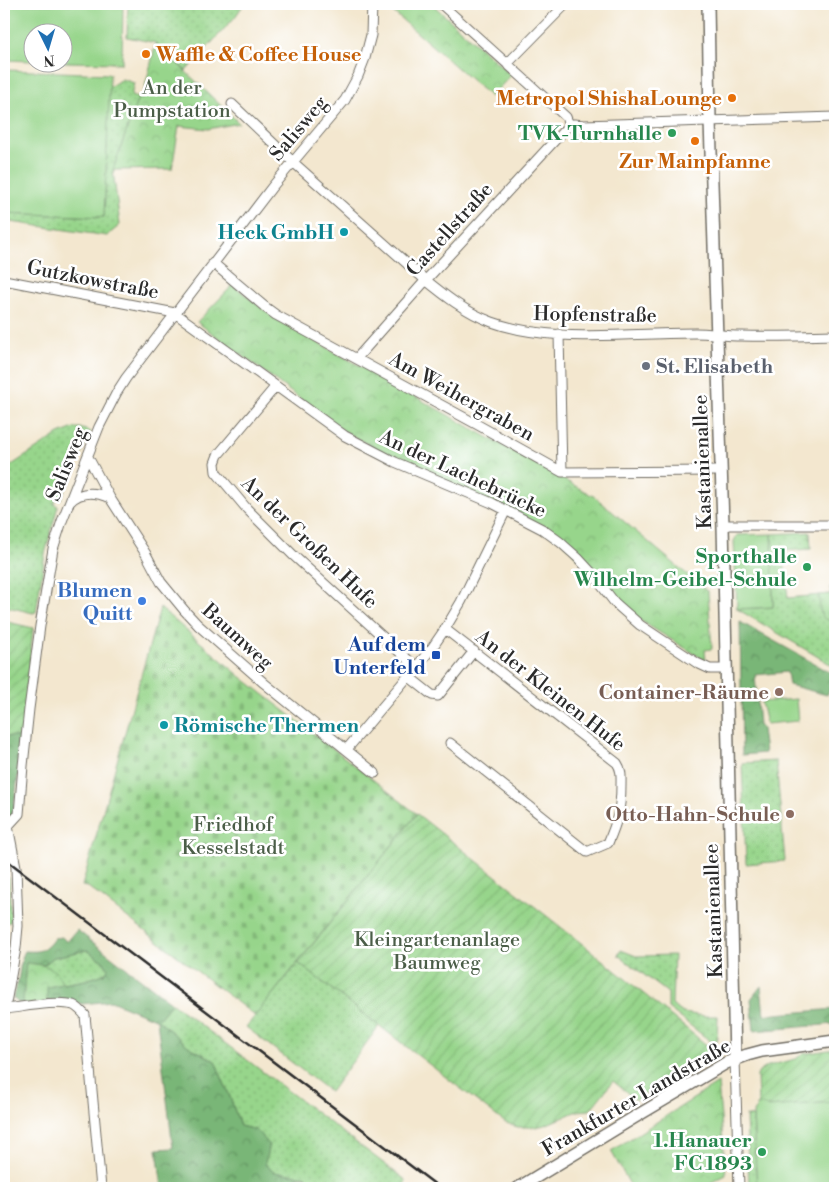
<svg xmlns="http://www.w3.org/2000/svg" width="839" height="1192" font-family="'Libre Bodoni',serif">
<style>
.grass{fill:url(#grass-dots);stroke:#61805b}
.forest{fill:url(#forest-crowns);stroke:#527051}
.cemetery{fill:url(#cemetery-stones);stroke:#61805b}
.park{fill:url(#park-crowns);stroke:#61805b}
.garden{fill:url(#garden-furrows);stroke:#61805b}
.pitch{fill:#97d58b;stroke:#61805b}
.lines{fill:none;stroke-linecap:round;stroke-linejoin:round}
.street-casing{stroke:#716d64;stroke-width:11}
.secondary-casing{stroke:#716d64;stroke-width:14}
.street{stroke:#fff;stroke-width:9}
.secondary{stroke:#fff;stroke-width:11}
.rail{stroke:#2b2b2b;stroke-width:2.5}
.food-dot{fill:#e8710a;stroke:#fff;stroke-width:2}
.leisure-dot{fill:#2e9e5b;stroke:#fff;stroke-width:2}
.culture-dot{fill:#0f9aa8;stroke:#fff;stroke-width:2}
.worship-dot{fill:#6b7280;stroke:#fff;stroke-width:2}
.shop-dot{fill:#3f7fe0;stroke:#fff;stroke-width:2}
.transit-dot{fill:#1a4fb4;stroke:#fff;stroke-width:2}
.education-dot{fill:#8d6e63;stroke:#fff;stroke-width:2}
.labels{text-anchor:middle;stroke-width:5;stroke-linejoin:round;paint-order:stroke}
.food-label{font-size:20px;font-weight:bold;fill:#c56008;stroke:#fff;text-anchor:start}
.park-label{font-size:20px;fill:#4b5e48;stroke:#fff}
.street-label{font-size:20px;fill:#2b2b2b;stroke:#fff}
.leisure-label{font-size:20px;font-weight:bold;fill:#27864d;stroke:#fff;text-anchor:end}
.culture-label{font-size:20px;font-weight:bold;fill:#0d838f;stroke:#fff;text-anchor:end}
.worship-label{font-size:20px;font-weight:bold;fill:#5b616d;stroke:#fff;text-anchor:start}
.shop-label{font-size:20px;font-weight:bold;fill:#366cbe;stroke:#fff;text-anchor:end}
.transit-label{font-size:20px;font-weight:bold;fill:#164399;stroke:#fff;text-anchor:end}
.education-label{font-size:20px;font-weight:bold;fill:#785e54;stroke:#fff;text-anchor:end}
</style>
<defs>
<pattern id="grass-dots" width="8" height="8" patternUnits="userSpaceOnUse" patternTransform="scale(1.25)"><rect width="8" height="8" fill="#97d58b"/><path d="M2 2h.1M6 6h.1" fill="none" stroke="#82b778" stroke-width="1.8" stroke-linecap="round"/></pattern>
<pattern id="forest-crowns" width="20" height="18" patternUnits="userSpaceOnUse" patternTransform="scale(1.25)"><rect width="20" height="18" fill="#79b677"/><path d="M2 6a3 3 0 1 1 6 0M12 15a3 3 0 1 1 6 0" fill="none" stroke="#639462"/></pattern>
<pattern id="cemetery-stones" width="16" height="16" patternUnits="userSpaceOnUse" patternTransform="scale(1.25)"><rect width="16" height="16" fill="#97d58b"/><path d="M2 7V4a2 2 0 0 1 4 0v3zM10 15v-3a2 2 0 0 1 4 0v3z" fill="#82b778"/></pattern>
<pattern id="park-crowns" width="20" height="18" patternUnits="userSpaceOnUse" patternTransform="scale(1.25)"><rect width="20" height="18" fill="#97d58b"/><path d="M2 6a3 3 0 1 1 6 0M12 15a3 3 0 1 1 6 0" fill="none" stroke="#82b778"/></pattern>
<pattern id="garden-furrows" width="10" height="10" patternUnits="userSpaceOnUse" patternTransform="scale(1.25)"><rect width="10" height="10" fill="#97d58b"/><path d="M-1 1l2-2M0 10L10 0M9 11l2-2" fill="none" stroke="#82b778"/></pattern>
</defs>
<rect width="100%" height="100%" fill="#fff"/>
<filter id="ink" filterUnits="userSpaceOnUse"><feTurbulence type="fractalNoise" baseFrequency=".02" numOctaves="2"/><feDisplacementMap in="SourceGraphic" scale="10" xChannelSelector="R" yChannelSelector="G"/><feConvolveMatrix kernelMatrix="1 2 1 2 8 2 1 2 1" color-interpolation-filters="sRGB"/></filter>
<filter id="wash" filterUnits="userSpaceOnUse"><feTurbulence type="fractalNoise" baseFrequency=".0096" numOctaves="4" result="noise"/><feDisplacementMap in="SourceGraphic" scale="20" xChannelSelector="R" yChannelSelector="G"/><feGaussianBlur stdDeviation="1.12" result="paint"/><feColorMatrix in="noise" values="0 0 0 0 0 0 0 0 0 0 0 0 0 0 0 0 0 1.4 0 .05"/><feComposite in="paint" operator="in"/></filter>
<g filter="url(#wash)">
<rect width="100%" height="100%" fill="#f3e7cf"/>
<!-- grass -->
<path class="grass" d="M128,4H244L235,17L186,71L156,43L127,37Z
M122,79L134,83L131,96L138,98L113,170L120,225L107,236L4,221V213L104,217L109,87Z
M74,428H80L91,432L61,499L57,497L54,504L58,506L45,554L36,612L33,613L4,606V470L59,434Z
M810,532L811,549L783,551L788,598L831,594L830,587L835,586V667L737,609L773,607L772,534Z
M776,761L785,861L746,864L742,763Z
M4,874L9,878L11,922L4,923Z
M87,950L104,962L108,969L104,974L86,980L47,987L26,963L44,965L54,957Z
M621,950L636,956L674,955L672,1005L683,1013L705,1016H718L717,1042L710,1041L668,1008V993L618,955Z
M298,963L379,1026L330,1092L246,1027Z
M172,1003L407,1181L404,1184L405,1188H309L306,1176L273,1172L265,1163L256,1130L240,1126L230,1097L215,1061L188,1046L157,1020Z
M746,1116L753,1117L757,1188H749Z"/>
<!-- forest -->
<path class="forest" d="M740,622L835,675V680L827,695L789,685L787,672L755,675L759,725L762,729L765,753L742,755Z
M4,736L23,737L12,823L4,817Z
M77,930L172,1003L158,1020L188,1046L215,1061L230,1097L240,1126L256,1130L269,1144L265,1163L273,1172L306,1176L257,1188H162L157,1149L173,1148L157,1020L111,1001L82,1004L72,1001L47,1003V987L86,980L104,974L108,969L104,962L87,950L54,957L44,965L26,963L23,1005L17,1002L13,998C14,992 16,987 18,981C20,971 20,960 25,951C39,952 46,951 54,938L62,937L67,942Z
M761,986L764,1015L835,1009V1024L754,1031L751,999Z"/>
<!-- cemetery -->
<path class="cemetery" d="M160,608L240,676L417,814L255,1016L88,887L82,886Z"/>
<!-- park -->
<path class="park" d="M384,4H432L511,75L491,97Z
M156,43L239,123L208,129L179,126L172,169L113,170L138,98L142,99Z
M233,285L274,318L595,497L708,592L712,649L705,650L706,661L641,621L618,601L560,538L382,452L342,430L197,322Z
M835,586V616L833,620C818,622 820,607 819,595L831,594L830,587Z
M26,963C43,965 56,965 62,984L47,987V1003L23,1005Z
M718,1083L726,1175L700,1188H632L611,1151Z"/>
<!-- garden -->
<path class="garden" d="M4,621L33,628L23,737L4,736Z
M417,814L590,950L709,1047V1054L636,1100L613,1081L590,1110L577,1111L545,1125L535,1127H517L504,1122L298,963Z
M835,1049V1102L768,1107L758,1104L757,1076L759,1072L768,1066L796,1059L802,1054Z"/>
<!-- pitch -->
<path class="pitch" d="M4,4H123L122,63L63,62L62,32H32V61L4,60Z
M7,70L110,74L104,217L4,213V166Z
M772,534L773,607L737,609L734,541L737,535Z
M796,699L798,721L766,724L761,702Z
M835,1102V1188H757L753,1113L758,1104L768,1107Z"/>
</g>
<g filter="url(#ink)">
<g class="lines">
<defs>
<path id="street" d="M441,4L566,117L569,125L574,124L584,125L835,117
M507,64L566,4
M232,104L293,162L422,277C444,295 465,312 492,322C552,344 631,333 695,333C710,333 725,336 741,336C772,337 804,336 835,335
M213,263L265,307L276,315L478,425L562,472L721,471
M4,280L175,313L345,436L395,462L492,503L542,529L560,542L578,558L591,572L615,603L640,625L697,663L710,669H726
M559,334L562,472
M357,358L426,280L569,125
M276,386L218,455L215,463L216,472L247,509L294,556L416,667
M88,457L110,498L146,554L161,582L184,610L198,625L264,683L375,773
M70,502C81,490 96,492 110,498
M723,525H835
M445,629L617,763C622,770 621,777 621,786C621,809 617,822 608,843L587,852L450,743
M408,676L432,695L438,696L474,651
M347,749L432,648L445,629L461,602L506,510
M5,1009C24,1007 56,1000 73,1005C78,1007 81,1011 85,1015L101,1188
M4,1014L16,948L18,926L16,867L8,826L19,814L23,766L29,709L40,626L53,549L62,521L99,427L117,392L126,378L272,187L345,100L358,76L365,58L371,35L372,4
M735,1059L739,1188"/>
<path id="secondary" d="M708,4L710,121L723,525L735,1059
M518,1188L635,1117L726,1063L747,1055L762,1051L835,1041"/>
</defs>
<!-- street casing -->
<use href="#street" class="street-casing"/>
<!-- secondary casing -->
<use href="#secondary" class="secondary-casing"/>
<!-- street -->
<use href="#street" class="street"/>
<!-- secondary -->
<use href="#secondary" class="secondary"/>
<!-- rail -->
<path class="rail" d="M4,858L440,1188"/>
</g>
</g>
<!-- markers -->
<g class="food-dot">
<circle cx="146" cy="54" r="5"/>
<circle cx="732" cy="98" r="5"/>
<circle cx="695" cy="141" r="5"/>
</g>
<g class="leisure-dot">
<circle cx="672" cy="133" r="5"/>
<circle cx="807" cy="567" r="5"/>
<circle cx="762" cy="1152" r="5"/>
</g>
<g class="culture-dot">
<circle cx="344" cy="232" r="5"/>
<circle cx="164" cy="725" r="5"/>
</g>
<circle class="worship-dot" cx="646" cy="366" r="5"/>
<circle class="shop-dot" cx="142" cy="601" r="5"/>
<rect class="transit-dot" x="431" y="650" width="10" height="10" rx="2.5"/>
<g class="education-dot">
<circle cx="779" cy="692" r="5"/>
<circle cx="790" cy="814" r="5"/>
</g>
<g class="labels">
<!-- food labels -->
<g class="food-label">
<text x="156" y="61">Waffle &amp; Coffee House</text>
<text x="722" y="105" text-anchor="end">Metropol ShishaLounge</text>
<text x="695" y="168" text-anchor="middle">Zur Mainpfanne</text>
</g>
<!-- park labels -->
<g class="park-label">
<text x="172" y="94">An der<tspan x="172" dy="23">Pumpstation</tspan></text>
<text x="233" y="831">Friedhof<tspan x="233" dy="23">Kesselstadt</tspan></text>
<text x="437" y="946">Kleingartenanlage<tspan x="437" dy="23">Baumweg</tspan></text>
</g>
<!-- street labels -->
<g class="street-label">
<text transform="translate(298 128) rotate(-50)" y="7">Salisweg</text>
<text transform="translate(449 229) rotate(-48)" y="7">Castellstraße</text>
<text transform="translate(93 279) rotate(11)" y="7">Gutzkowstraße</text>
<text transform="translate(595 314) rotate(1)" y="7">Hopfenstraße</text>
<text transform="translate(462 396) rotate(29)" y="7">Am Weihergraben</text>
<text transform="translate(702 462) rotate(-92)" y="7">Kastanienallee</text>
<text transform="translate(66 464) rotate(-68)" y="7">Salisweg</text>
<text transform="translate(463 473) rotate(25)" y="7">An der Lachebrücke</text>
<text transform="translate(310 542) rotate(44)" y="7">An der Großen Hufe</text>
<text transform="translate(238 636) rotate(42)" y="7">Baumweg</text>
<text transform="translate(551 690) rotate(38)" y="7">An der Kleinen Hufe</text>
<text transform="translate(713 911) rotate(-92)" y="7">Kastanienallee</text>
<text transform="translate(636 1097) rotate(-30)" y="7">Frankfurter Landstraße</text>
</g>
<!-- leisure labels -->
<g class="leisure-label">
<text x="662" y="140">TVK-Turnhalle</text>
<text x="797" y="563">Sporthalle<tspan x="797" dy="23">Wilhelm-Geibel-Schule</tspan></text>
<text x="752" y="1147">1.Hanauer<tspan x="752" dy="23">FC 1893</tspan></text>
</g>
<!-- culture labels -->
<g class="culture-label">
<text x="334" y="239">Heck GmbH</text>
<text x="174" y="732" text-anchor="start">Römische Thermen</text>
</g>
<!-- worship labels -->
<g class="worship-label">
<text x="656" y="373">St. Elisabeth</text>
</g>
<!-- shop labels -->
<g class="shop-label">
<text x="132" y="597">Blumen<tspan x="132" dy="23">Quitt</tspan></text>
</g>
<!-- transit labels -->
<g class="transit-label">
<text x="426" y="651">Auf dem<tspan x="426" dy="23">Unterfeld</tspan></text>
</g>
<!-- education labels -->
<g class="education-label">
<text x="769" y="699">Container-Räume</text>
<text x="780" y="821">Otto-Hahn-Schule</text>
</g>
</g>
<!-- margin -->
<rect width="839" height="1192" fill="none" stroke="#fff" stroke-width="20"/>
<!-- north arrow -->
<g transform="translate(48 48) rotate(175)"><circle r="24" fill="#ffffff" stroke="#aaaaaa"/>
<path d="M0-4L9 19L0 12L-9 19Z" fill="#1f6fb2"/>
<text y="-8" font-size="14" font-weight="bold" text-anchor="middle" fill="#2b2b2b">N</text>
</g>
</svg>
